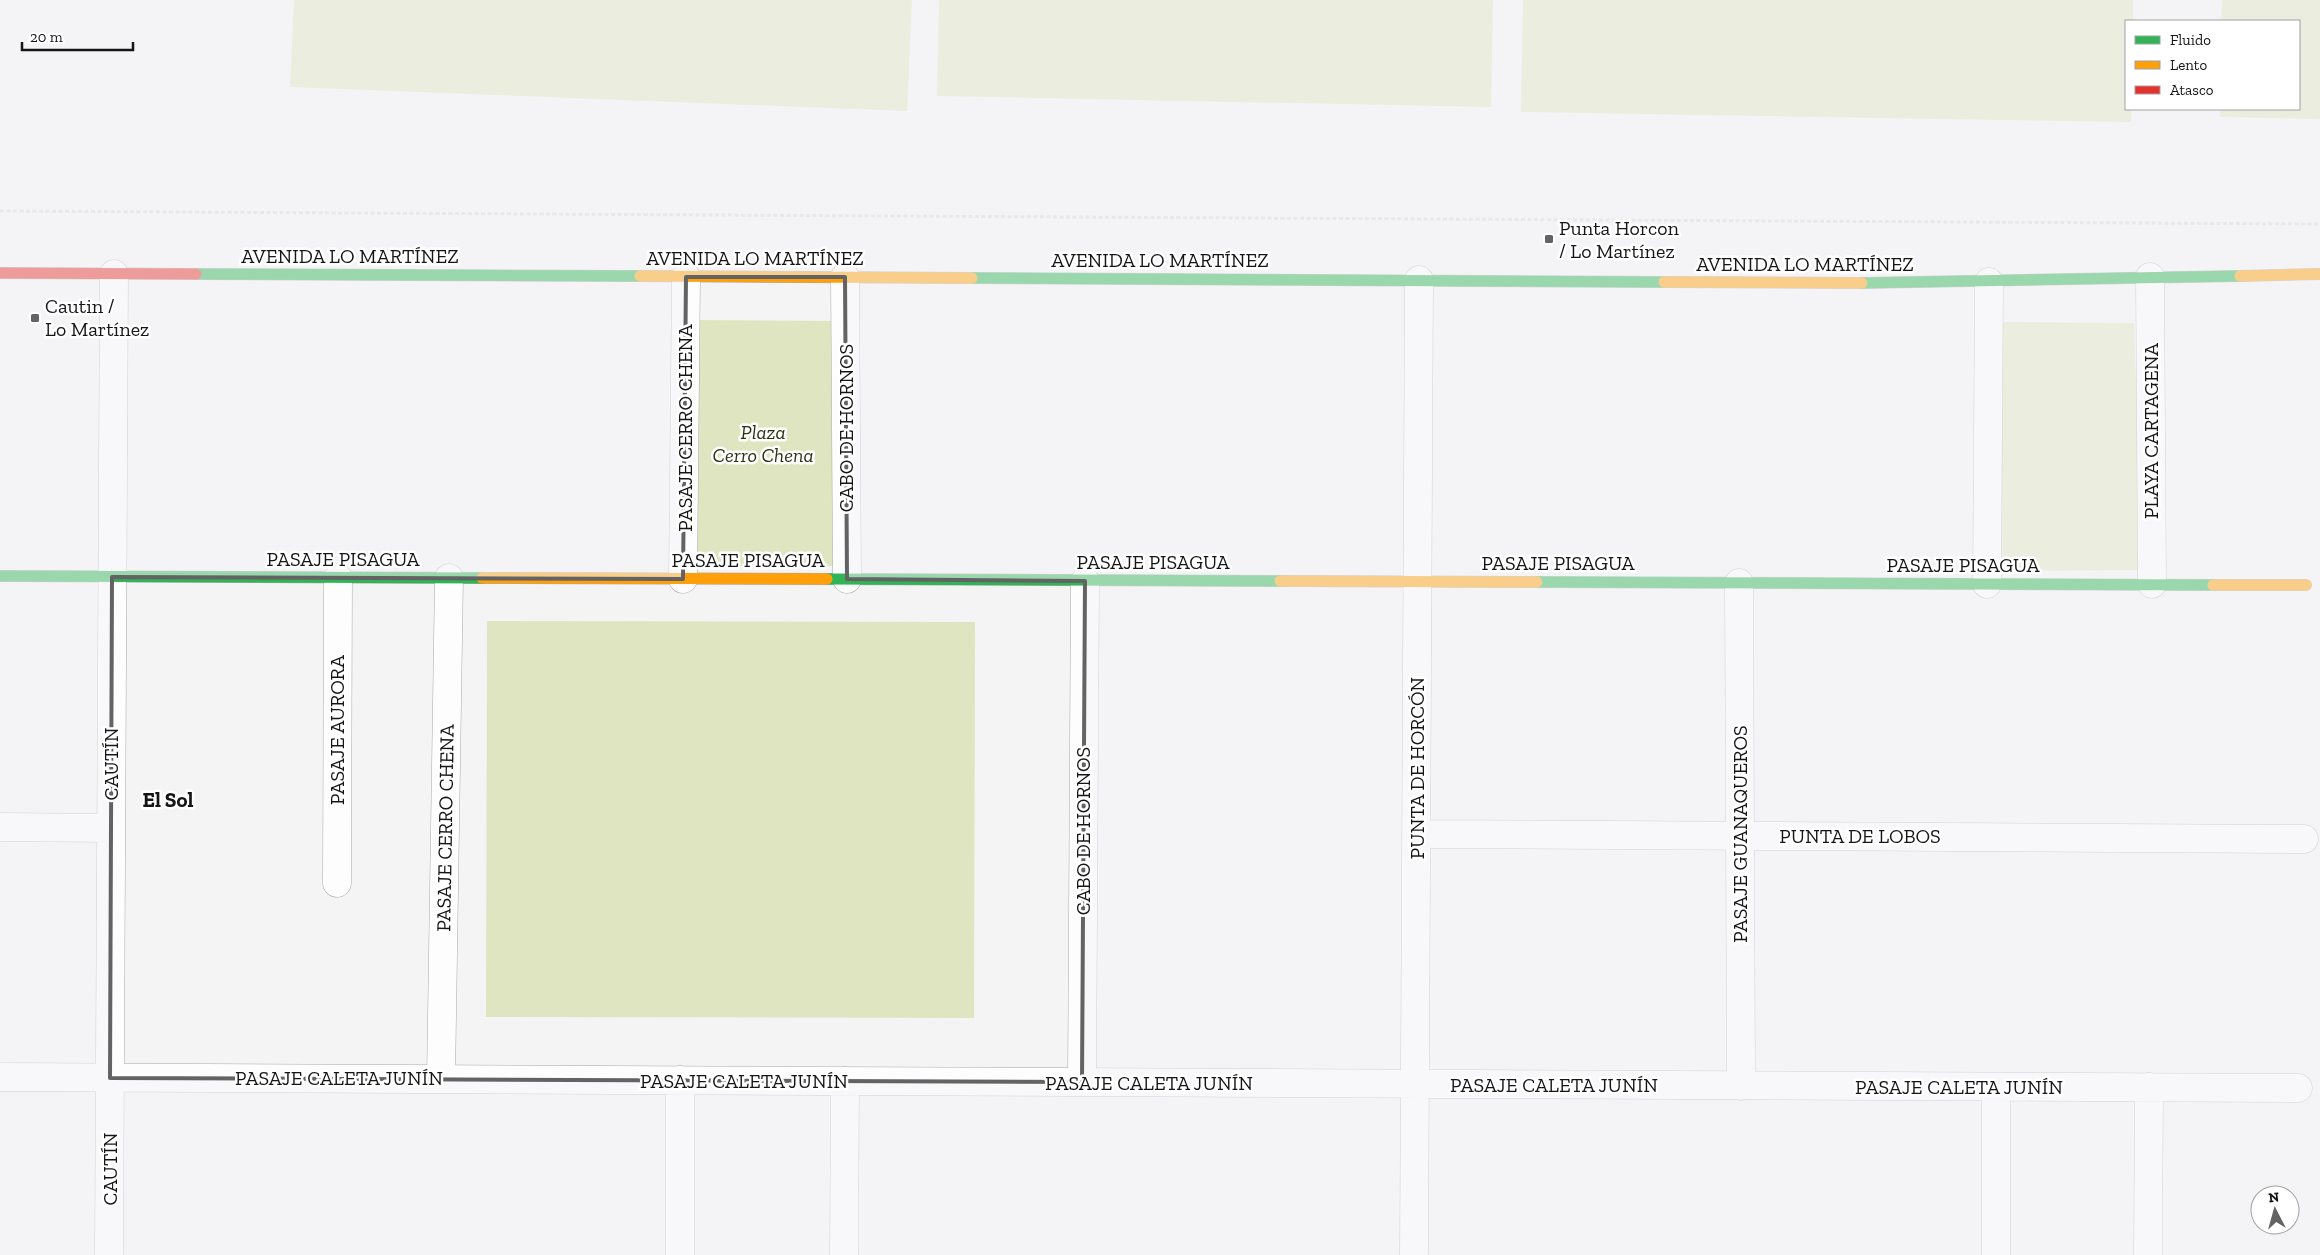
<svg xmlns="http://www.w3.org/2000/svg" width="2320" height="1255" font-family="'Zilla Slab',serif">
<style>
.green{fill:#dfe5c0}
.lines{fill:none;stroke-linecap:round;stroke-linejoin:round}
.street-casing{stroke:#aaaaab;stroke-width:29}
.fast-casing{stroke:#aaaaab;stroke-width:12}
.slow-casing{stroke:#aaaaab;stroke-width:12}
.jam-casing{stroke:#aaaaab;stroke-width:12}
.path{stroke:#dadada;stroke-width:3;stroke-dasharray:4 2.5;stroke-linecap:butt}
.street{stroke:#fdfdfe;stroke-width:28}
.fast{stroke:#30b455;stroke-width:11}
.slow{stroke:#ff9f0a;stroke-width:11}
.jam{stroke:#e5322d;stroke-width:11}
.marked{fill:none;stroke:#636364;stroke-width:4;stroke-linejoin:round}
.poi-dot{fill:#636364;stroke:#fff;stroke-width:2}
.labels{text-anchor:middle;stroke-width:5;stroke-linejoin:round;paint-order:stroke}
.poi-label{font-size:20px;fill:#151516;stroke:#fff;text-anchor:start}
.street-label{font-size:20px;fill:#151516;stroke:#fff}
.park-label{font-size:20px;font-style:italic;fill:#2d3112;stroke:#fff}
.neighbourhood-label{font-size:21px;font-weight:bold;fill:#151516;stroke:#fff}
</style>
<rect width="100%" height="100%" fill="#f4f4f5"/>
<!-- green -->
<path class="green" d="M294,0H912L907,111L290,87Z
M939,0H1493L1491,107L937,96Z
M1523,0H2133V21H2126V109H2131V122L1521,112Z
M2222,0H2320V119L2220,117V109H2299V21H2221Z
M692,320L836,321L835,566H690Z
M1999,322L2134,323L2142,570L2003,571Z
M487,621L975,622L974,1018L486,1017Z"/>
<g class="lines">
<defs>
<path id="street" d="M845,277L847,579
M2150,277L2152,584
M683,579L686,277
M1739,583L1741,1086
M1987,584L1989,282
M0,827L111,828
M1417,834L2304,839
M337,883L338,578
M0,1077L2298,1088
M441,1079L449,578
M680,1080V1255
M1082,1082L1085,581
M1996,1087V1255
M109,1255L114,274
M844,1255L845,1081
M1414,1255L1419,280
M2148,1255L2149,1087"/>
<path id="fast" d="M196,274L640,276
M972,278L1664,282
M1862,283L2240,276
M0,576L482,578
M827,579L1280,581
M1537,582L2213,585"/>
<path id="slow" d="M640,276L972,278
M2240,276L2320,274
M1664,282L1862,283
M482,578L827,579
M1280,581L1537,582
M2213,585H2306"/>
<path id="jam" d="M0,273L196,274"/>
</defs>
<!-- street casing -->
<use href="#street" class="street-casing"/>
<!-- fast casing -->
<use href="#fast" class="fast-casing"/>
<!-- slow casing -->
<use href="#slow" class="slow-casing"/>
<!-- jam casing -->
<use href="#jam" class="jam-casing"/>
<!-- path -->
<path class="path" d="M0,211L2320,224"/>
<!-- street -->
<use href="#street" class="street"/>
<!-- fast -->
<use href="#fast" class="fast"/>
<!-- slow -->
<use href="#slow" class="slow"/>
<!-- jam -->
<use href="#jam" class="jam"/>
</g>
<!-- marked area -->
<path d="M0 0H2320V1255H0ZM686,277H845L847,579L1085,581L1082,1082L110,1078L112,577L683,579Z" fill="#f4f4f5" fill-opacity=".55" fill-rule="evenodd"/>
<path class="marked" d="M686,277H845L847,579L1085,581L1082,1082L110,1078L112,577L683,579Z"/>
<!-- markers -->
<g class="poi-dot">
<rect x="1544" y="234" width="10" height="10" rx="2.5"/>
<rect x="30" y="313" width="10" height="10" rx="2.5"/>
</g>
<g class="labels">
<!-- poi labels -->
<g class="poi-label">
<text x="1559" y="235">Punta Horcon<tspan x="1559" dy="23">/ Lo Martínez</tspan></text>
<text x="45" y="313">Cautin /<tspan x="45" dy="23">Lo Martínez</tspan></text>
</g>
<!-- street labels -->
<g class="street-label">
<text x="350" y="263">AVENIDA LO MARTÍNEZ</text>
<text x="755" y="265">AVENIDA LO MARTÍNEZ</text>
<text x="1160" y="267">AVENIDA LO MARTÍNEZ</text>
<text x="1805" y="271">AVENIDA LO MARTÍNEZ</text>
<text transform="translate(685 428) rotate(-90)" y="7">PASAJE CERRO CHENA</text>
<text transform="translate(846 428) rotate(-90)" y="7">CABO DE HORNOS</text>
<text transform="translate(2151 431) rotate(-90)" y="7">PLAYA CARTAGENA</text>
<text x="343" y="566">PASAJE PISAGUA</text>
<text x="748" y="567">PASAJE PISAGUA</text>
<text x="1153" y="569">PASAJE PISAGUA</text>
<text x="1558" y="570">PASAJE PISAGUA</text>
<text x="1963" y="572">PASAJE PISAGUA</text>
<text transform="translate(337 730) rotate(-90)" y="7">PASAJE AURORA</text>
<text transform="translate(111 764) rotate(-90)" y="7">CAUTÍN</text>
<text transform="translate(1417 768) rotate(-90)" y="7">PUNTA DE HORCÓN</text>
<text transform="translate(445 828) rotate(-89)" y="7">PASAJE CERRO CHENA</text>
<text transform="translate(1083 831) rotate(-90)" y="7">CABO DE HORNOS</text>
<text transform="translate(1740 834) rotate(-90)" y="7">PASAJE GUANAQUEROS</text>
<text x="1860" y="843">PUNTA DE LOBOS</text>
<text x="339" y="1085">PASAJE CALETA JUNÍN</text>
<text x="744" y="1088">PASAJE CALETA JUNÍN</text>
<text x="1149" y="1090">PASAJE CALETA JUNÍN</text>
<text x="1554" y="1092">PASAJE CALETA JUNÍN</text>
<text x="1959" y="1094">PASAJE CALETA JUNÍN</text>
<text transform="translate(110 1169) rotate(-90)" y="7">CAUTÍN</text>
</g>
<!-- park labels -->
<g class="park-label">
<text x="763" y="439">Plaza<tspan x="763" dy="23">Cerro Chena</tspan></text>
</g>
<!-- neighbourhood labels -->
<g class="neighbourhood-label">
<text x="168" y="807">El Sol</text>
</g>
</g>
<!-- legend -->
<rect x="2125" y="20" width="175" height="90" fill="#ffffff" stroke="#a1a1a2"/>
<rect x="2135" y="36" width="25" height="8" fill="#30b455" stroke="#a1a1a2"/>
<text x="2170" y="45" font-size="15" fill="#151516">Fluido</text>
<rect x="2135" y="61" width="25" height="8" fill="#ff9f0a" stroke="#a1a1a2"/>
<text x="2170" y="70" font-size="15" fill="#151516">Lento</text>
<rect x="2135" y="86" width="25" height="8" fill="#e5322d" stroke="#a1a1a2"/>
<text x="2170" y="95" font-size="15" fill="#151516">Atasco</text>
<!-- north arrow -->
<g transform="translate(2275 1210) rotate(354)"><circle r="24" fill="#ffffff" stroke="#a1a1a2"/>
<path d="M0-4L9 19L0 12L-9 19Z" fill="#636364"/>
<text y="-8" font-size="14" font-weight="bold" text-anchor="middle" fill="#151516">N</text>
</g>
<!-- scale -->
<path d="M22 42v8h111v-8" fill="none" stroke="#151516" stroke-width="2.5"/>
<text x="30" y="42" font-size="15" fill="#151516" stroke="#ffffff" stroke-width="4" paint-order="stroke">20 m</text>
</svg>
